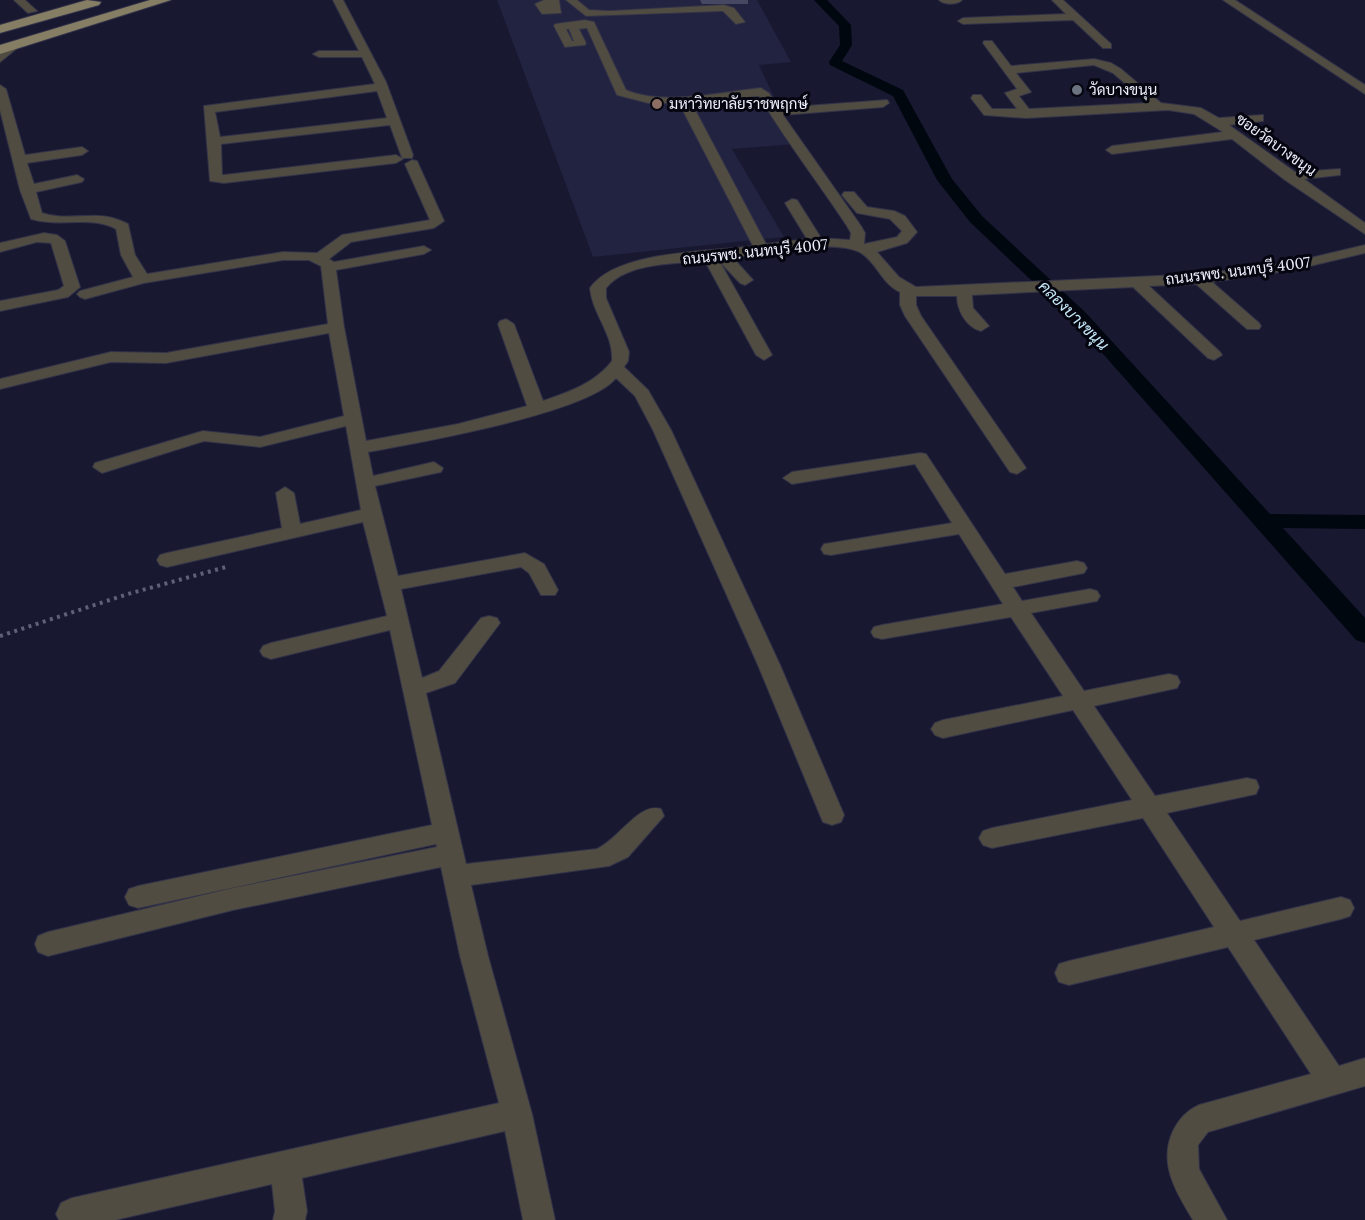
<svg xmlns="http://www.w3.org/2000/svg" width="1365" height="1220" font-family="Lora,Sarabun,serif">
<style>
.built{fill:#222241}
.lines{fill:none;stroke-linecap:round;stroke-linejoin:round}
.canal{fill:#00070f;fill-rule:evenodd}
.minor-casing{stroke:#323249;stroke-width:2}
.major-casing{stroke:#323249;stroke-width:2}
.path{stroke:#606176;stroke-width:4;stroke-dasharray:3 4.5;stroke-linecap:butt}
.minor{fill:#504c41;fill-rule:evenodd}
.major{fill:#867d65;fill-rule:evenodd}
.wall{fill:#464862}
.worship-dot{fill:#6b7280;stroke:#05050f;stroke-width:2}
.education-dot{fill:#8d6e63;stroke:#05050f;stroke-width:2}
.labels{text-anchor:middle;stroke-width:6;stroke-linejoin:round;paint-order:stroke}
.far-poi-label{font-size:15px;fill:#edeffd;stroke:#05050f;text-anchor:start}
.far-street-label{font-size:15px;fill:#edeffd;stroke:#05050f}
.far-water-label{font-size:16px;font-style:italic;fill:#c5e9f9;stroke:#05050f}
</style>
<rect width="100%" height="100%" fill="#181831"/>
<!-- built -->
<path class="built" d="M497,0H757L791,62L759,65L796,144L732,149L784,237L593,257Z"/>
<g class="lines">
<!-- canal -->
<path class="canal" d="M814,0H827L851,25L852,45L842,61L903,90L952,179L982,216L1086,313L1270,514L1365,515V529L1283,528L1365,618V643L1356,640L1074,321L970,222L937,180L893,96L830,65L829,62L840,45L839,26Z"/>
<defs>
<path id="minor" d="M14,0H25L37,11L28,13Z
M333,0H343L386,82L413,155L412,158H402L390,125L221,144L222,175H224L396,155L403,159L396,163L224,183L210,181L204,106L375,84L362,57H319L313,54L319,51H359ZM377,91L387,118L220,137L215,112Z
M544,0H559L561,13L542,14L535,4Z
M566,0H577L589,10L610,11L724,5L734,8L745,22L736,24L723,11L586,16Z
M939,0H962C957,5 944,5 939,0Z
M1052,0H1063L1111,44V48H1103L1073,20L963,24L958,21L963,18L1066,14Z
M1223,0H1235L1365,85V94Z
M585,20L594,22L626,90C663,106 721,92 761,88L769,93L778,108L887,100L889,103L883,107L783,115L861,226L865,233L864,244L897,237L902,231L890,219L857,213L842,195L844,192H854L867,207L894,211L905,216L917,232L907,243L877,252L899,277L916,287L1200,274L1293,262L1365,245V253L1293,270L1212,282L1259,323L1261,326L1259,329H1247L1196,284L1149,286L1220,352L1222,355L1214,360L1208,358L1133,287L972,295L973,308L989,326L981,331C966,327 957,310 957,296H916V305L921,316L1026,468L1017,474L1010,472L905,316L900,305V292C882,284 877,263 861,253C834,238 763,253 733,258L753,280L745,285L740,283L720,262L772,355L764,360L756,355L705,261C675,264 627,262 606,288V298L629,352L628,361L624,367L648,390L671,430L780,665L844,815L841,822L832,825L823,822L820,815L758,665L653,430L635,396L616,378C589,413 417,443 368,452L373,476L434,462L443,468L441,472L375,486L398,576L525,553L544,564L558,590L555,595H541L529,573L521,567L401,589L422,678L439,671L481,618L489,616L497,618L500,623L455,683L426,693L466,864L597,849C620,838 639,802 661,809L664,816L628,857L609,866L471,885L488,956L532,1114L555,1220H523L505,1131L302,1178L307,1211L305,1220H273L275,1211L272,1184L115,1220H59L56,1214L61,1203L72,1198L499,1103L460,956L441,867L233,910L48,956L38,952L35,944L38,936L48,932L233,888L437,847L436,844L138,908L129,905L125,897L129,889L138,886L432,825L390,630L271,659L263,656L260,651L263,646L271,643L387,616L363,522L167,567L160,565L157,560L160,555L167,553L282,528L276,493L285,487L294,493L300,524L361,510L346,426L260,447L204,441L102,473L93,467L95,463L203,431L260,437L344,416L329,333L166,363L111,362L0,389V379L111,352L166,353L328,324L321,266L309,260H283L144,283L85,299L80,297L77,294L80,291L133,277L121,255L116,229C91,215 60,228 31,219L20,190L0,110V85L6,89L25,155L82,147L88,151L82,155L27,163L34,184L77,175L84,179L82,182L36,192L42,213C72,223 97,207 128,224L135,255L147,274L283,252L317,253L342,235L430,220L405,164L412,160L417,161L444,221L434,228L351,242L329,259L334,262L424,246L431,250L424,254L336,270L344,327L366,441L458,424L527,406L498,324L500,321L506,319L514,324L543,401C569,392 595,383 612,361C614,334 592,314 590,288C617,250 709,252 753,246L679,103H648L617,95L587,28L579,29L586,43L585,45L565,47L554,26L555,24ZM566,29H569L574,41H572ZM759,96C786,141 818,182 847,226L851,233L850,240L821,238L797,200L792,199L785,203L807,239L766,244L691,102Z
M984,41H992L1011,66L1094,59L1111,63L1121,69L1161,103L1201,108L1219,118L1263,115V121L1229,125L1295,172L1340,169V175L1304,179L1365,223V234L1285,180L1232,139L1112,154L1106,150L1112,146L1223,132L1194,114L1168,110L1026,118L984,115L971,98L973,95H981L992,109H1017L1005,93L1017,89L983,43ZM1094,65L1113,73L1148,103L1029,109L1019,96L1031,92L1016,73Z
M11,43L21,45L0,62V53Z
M44,233L57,235L65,241L80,287L68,297L0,311V301L58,290L64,286L51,243L37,242L0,252V243Z
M920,453L926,454L1005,574L1077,561L1084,563L1087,568L1084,573L1013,587L1022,601L1090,589L1097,591L1100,596L1097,601L1031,613L1084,691L1169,674L1177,676L1180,682L1177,688L1094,706L1155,796L1247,778L1256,780L1259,787L1256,794L1167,813L1240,921L1341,897L1350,900L1354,908L1350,916L1341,919L1254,940L1339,1066L1365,1058V1086L1208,1132L1198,1145L1199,1169L1227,1220H1193C1176,1192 1158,1163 1173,1131C1179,1119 1186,1111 1199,1105L1311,1074L1228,947L1069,985L1059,982L1055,973L1059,964L1069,961L1214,927L1143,818L992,848L983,845L979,838L983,831L992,828L1132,800L1073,710L943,738L935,735L931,729L935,723L943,720L1063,696L1011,617L882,639L874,637L871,632L874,627L882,625L1003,604L959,534L831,555L824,554L821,549L824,544L831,543L952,523L915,464L792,484L783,478L792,472Z"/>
<path id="major" d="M87,0L101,2L99,5L0,33V25Z
M150,0H171L0,54V45Z"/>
</defs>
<!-- minor casing -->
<use href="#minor" class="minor-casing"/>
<!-- major casing -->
<use href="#major" class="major-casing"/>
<!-- path -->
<path class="path" d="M0,636L128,594L226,567"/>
<!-- minor -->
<use href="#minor" class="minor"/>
<!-- major -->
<use href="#major" class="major"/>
</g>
<!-- wall -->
<path class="wall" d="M700,0H748V4H702Z"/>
<!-- markers -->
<circle class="worship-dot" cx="1077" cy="90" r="6"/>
<circle class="education-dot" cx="657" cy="104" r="6"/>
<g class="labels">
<!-- far-poi labels -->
<g class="far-poi-label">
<text x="1089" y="95">วัดบางขนุน</text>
<text x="669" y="109">มหาวิทยาลัยราชพฤกษ์</text>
</g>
<!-- far-street labels -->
<g class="far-street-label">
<text transform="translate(1276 145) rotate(36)" y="5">ซอยวัดบางขนุน</text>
<text transform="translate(755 252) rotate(-6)" y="5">ถนนรพช. นนทบุรี 4007</text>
<text transform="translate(1238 271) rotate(-7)" y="5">ถนนรพช. นนทบุรี 4007</text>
</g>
<!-- far-water labels -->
<g class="far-water-label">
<text transform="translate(1074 315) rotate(45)" y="6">คลองบางขนุน</text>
</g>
</g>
</svg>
